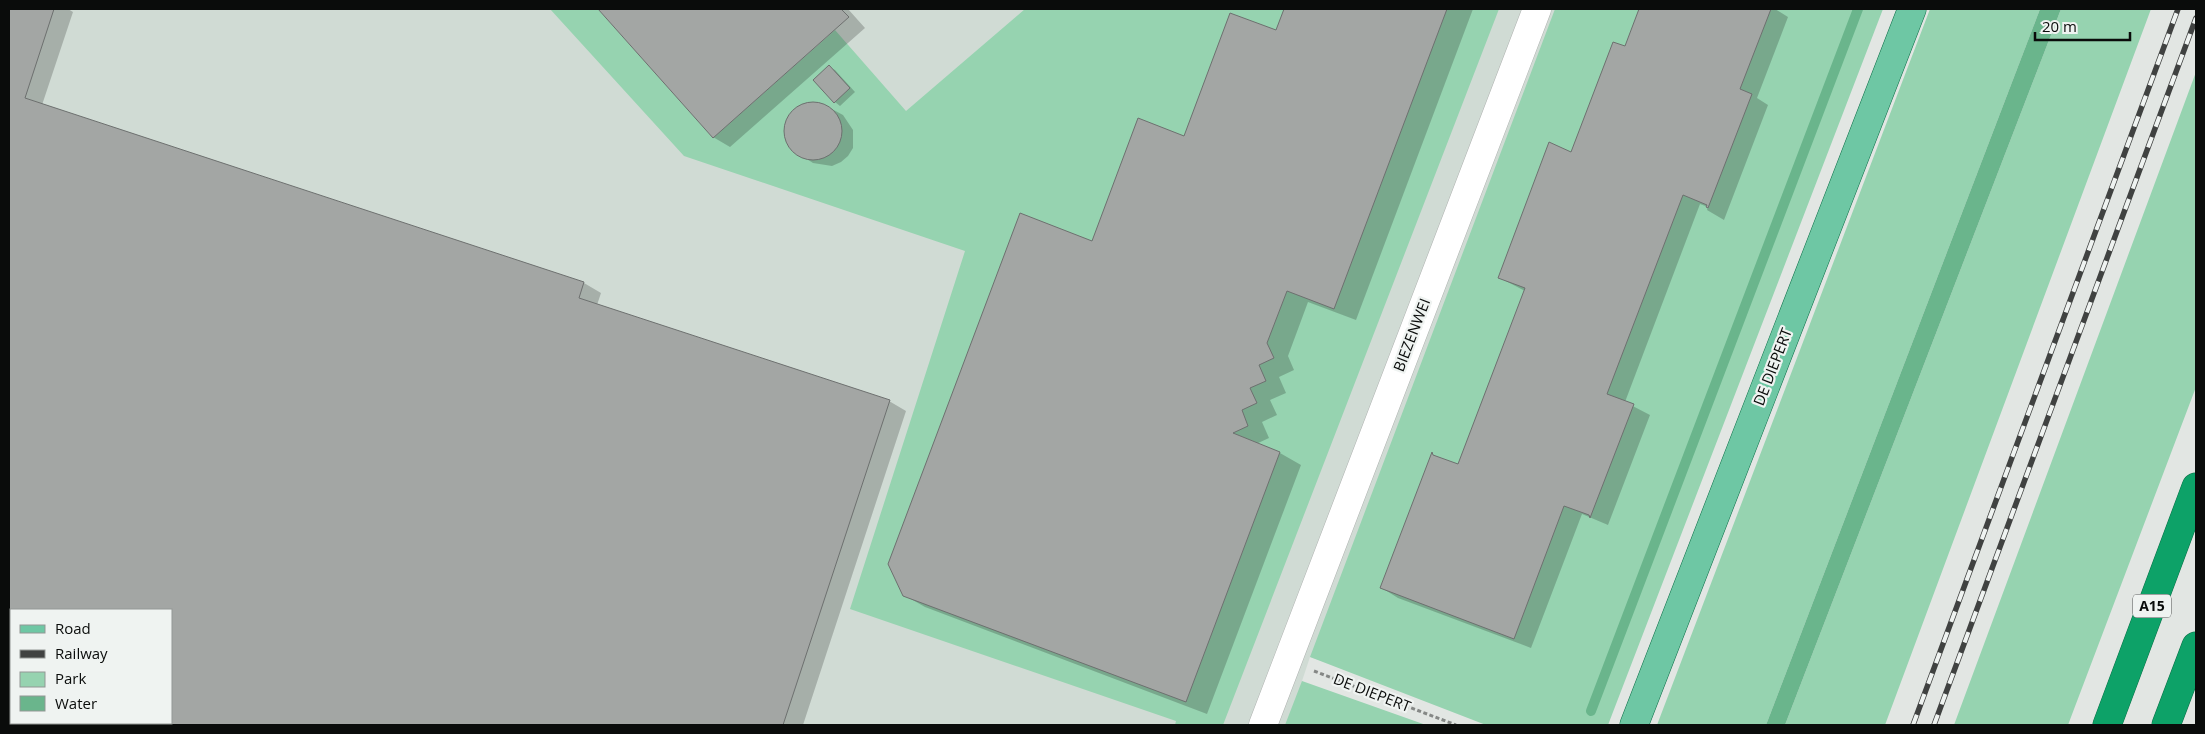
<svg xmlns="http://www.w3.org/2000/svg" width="2205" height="734" font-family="'Open Sans',sans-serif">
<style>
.built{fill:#d0dbd4;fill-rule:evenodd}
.green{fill:#96d3b0}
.water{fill:#6ab58c}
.shadow{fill:#0003;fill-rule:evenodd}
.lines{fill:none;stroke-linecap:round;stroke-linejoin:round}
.stream{stroke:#6ab58c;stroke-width:10}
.building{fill:#a3a6a4;stroke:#6d706f;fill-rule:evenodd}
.minor-casing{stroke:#afb2b0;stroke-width:29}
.major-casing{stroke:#0c6e47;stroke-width:29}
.highway-casing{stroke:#0c6e47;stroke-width:29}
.path{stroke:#858886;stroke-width:3;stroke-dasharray:4 2.5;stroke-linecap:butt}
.minor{stroke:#fff;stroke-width:28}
.major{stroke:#6ec7a4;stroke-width:28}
.highway{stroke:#0da268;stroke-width:28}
.rail-casing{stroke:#404241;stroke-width:5.5}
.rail{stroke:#eff3f1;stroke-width:4;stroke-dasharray:11;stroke-linecap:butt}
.labels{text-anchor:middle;stroke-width:4.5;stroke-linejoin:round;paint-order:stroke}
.shield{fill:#eff3f1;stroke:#4f5150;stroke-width:1}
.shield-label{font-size:14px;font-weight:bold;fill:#0a0c0b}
.street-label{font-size:15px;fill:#0a0c0b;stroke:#eff3f1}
</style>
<rect width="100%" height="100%" fill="#e2e6e3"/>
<!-- built -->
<path class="built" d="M9,9H1843L1554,725H1509L1310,657L1302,681V725H9ZM11,610H171V723H11Z"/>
<!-- green -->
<path class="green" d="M550,9H598L713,138L835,30L906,111L1025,9H1499L1223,725H1175L1176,721L850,609L965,251L684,156Z
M1555,9H1883L1608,725H1486L1310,657Z
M1930,9H2040L1766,725H1657Z
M2061,9H2151L1885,725H1785Z
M2196,72V387L2068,725H1954Z
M1302,681L1426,725H1285Z"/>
<!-- water -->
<path class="water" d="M2040,9H2061L1785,725H1766Z"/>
<!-- shadow -->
<path class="shadow" d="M9,9H68L73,12L42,105L584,283L601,293L597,305L889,401L906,411L803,725H9ZM11,610H171V723H11Z
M601,9H848L865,28L730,147L713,137Z
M1285,9H1473L1356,320L1308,302L1288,356L1294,370L1279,377L1286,393L1270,400L1277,415L1262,422L1269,438L1256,444L1280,453L1301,465L1207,714L925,607L904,595L1092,242L1276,31Z
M1641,9H1775L1788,17L1757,98L1768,105L1724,220L1707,210L1708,207L1700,204L1625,402L1650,415L1608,525L1582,514L1531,648L1398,598L1382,588L1458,466L1525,291L1500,278L1572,154L1626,48Z
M829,67L835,70L855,92L840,106L835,102L815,80Z
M813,103L830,108L843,115L853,130V148L848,156L841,162L832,166L813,163L793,150L788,143L785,134L790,115L796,108Z"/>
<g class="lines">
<!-- stream -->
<path class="stream" d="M1591,711L1858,9"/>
</g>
<!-- building -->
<path class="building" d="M9,9H54L25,98L584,282L579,298L890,400L783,725H9ZM11,610H171V723H11Z
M598,9H841L849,17L713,138Z
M1284,9H1447L1334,309L1287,291L1267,343L1274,358L1259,365L1266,381L1250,388L1257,403L1242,410L1248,426L1233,433L1280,452L1186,702L903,596L888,564L1020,213L1092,241L1138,118L1184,136L1230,13L1276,30Z
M1639,9H1771L1740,89L1752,94L1708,208L1706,207L1707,205L1683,195L1607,394L1634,404L1590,518L1589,515L1564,506L1514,639L1380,588L1432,452L1433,455L1458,464L1525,288L1498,278L1549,142L1571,152L1613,42L1625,46Z
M829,65L850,88L834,103L813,80Z
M784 131a29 29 0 1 1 58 0a29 29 0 1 1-58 0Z"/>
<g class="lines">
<defs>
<path id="minor" d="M1263,725L1537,9"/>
<path id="major" d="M1634,725L1912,9"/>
<path id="highway" d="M2107,725L2196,487
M2166,725L2196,646"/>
</defs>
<!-- minor casing -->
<use href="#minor" class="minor-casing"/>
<!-- major casing -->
<use href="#major" class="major-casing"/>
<!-- highway casing -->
<use href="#highway" class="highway-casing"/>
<!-- path -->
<path class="path" d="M1314,671L1456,725"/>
<!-- minor -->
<use href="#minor" class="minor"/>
<!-- major -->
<use href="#major" class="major"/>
<!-- highway -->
<use href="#highway" class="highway"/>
<defs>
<path id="rail" d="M1913,725L2178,9
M1934,725L2196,18"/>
</defs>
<!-- rail casing -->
<use href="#rail" class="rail-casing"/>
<!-- rail -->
<use href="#rail" class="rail"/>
</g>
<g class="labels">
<!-- shield labels -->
<rect class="shield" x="2133" y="594.5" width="38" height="23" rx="4"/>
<g class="shield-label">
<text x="2152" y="611">A15</text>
</g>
<!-- street labels -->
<g class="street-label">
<text transform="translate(1412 335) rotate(-69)" y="5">BIEZENWEI</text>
<text transform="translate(1773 367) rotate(-69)" y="5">DE DIEPERT</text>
<text transform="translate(1372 693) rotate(21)" y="5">DE DIEPERT</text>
</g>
</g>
<!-- border -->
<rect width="2205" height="734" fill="none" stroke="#0a0c0b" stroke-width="20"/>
<!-- legend -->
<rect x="10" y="609" width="162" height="115" fill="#eff3f1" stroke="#939795"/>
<rect x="20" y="625" width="25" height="8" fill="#6ec7a4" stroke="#939795"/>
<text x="55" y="634" font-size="15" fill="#0a0c0b">Road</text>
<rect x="20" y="650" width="25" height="8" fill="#404241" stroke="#939795"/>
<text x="55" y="659" font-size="15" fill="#0a0c0b">Railway</text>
<rect x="20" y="672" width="25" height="15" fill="#96d3b0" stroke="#939795"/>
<text x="55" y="684" font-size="15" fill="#0a0c0b">Park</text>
<rect x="20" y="696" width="25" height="15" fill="#6ab58c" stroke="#939795"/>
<text x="55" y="709" font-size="15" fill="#0a0c0b">Water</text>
<!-- scale -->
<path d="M2035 32v8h95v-8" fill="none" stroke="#0a0c0b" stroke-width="2.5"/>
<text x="2042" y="32" font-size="15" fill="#0a0c0b" stroke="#eff3f1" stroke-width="4" paint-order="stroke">20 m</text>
</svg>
